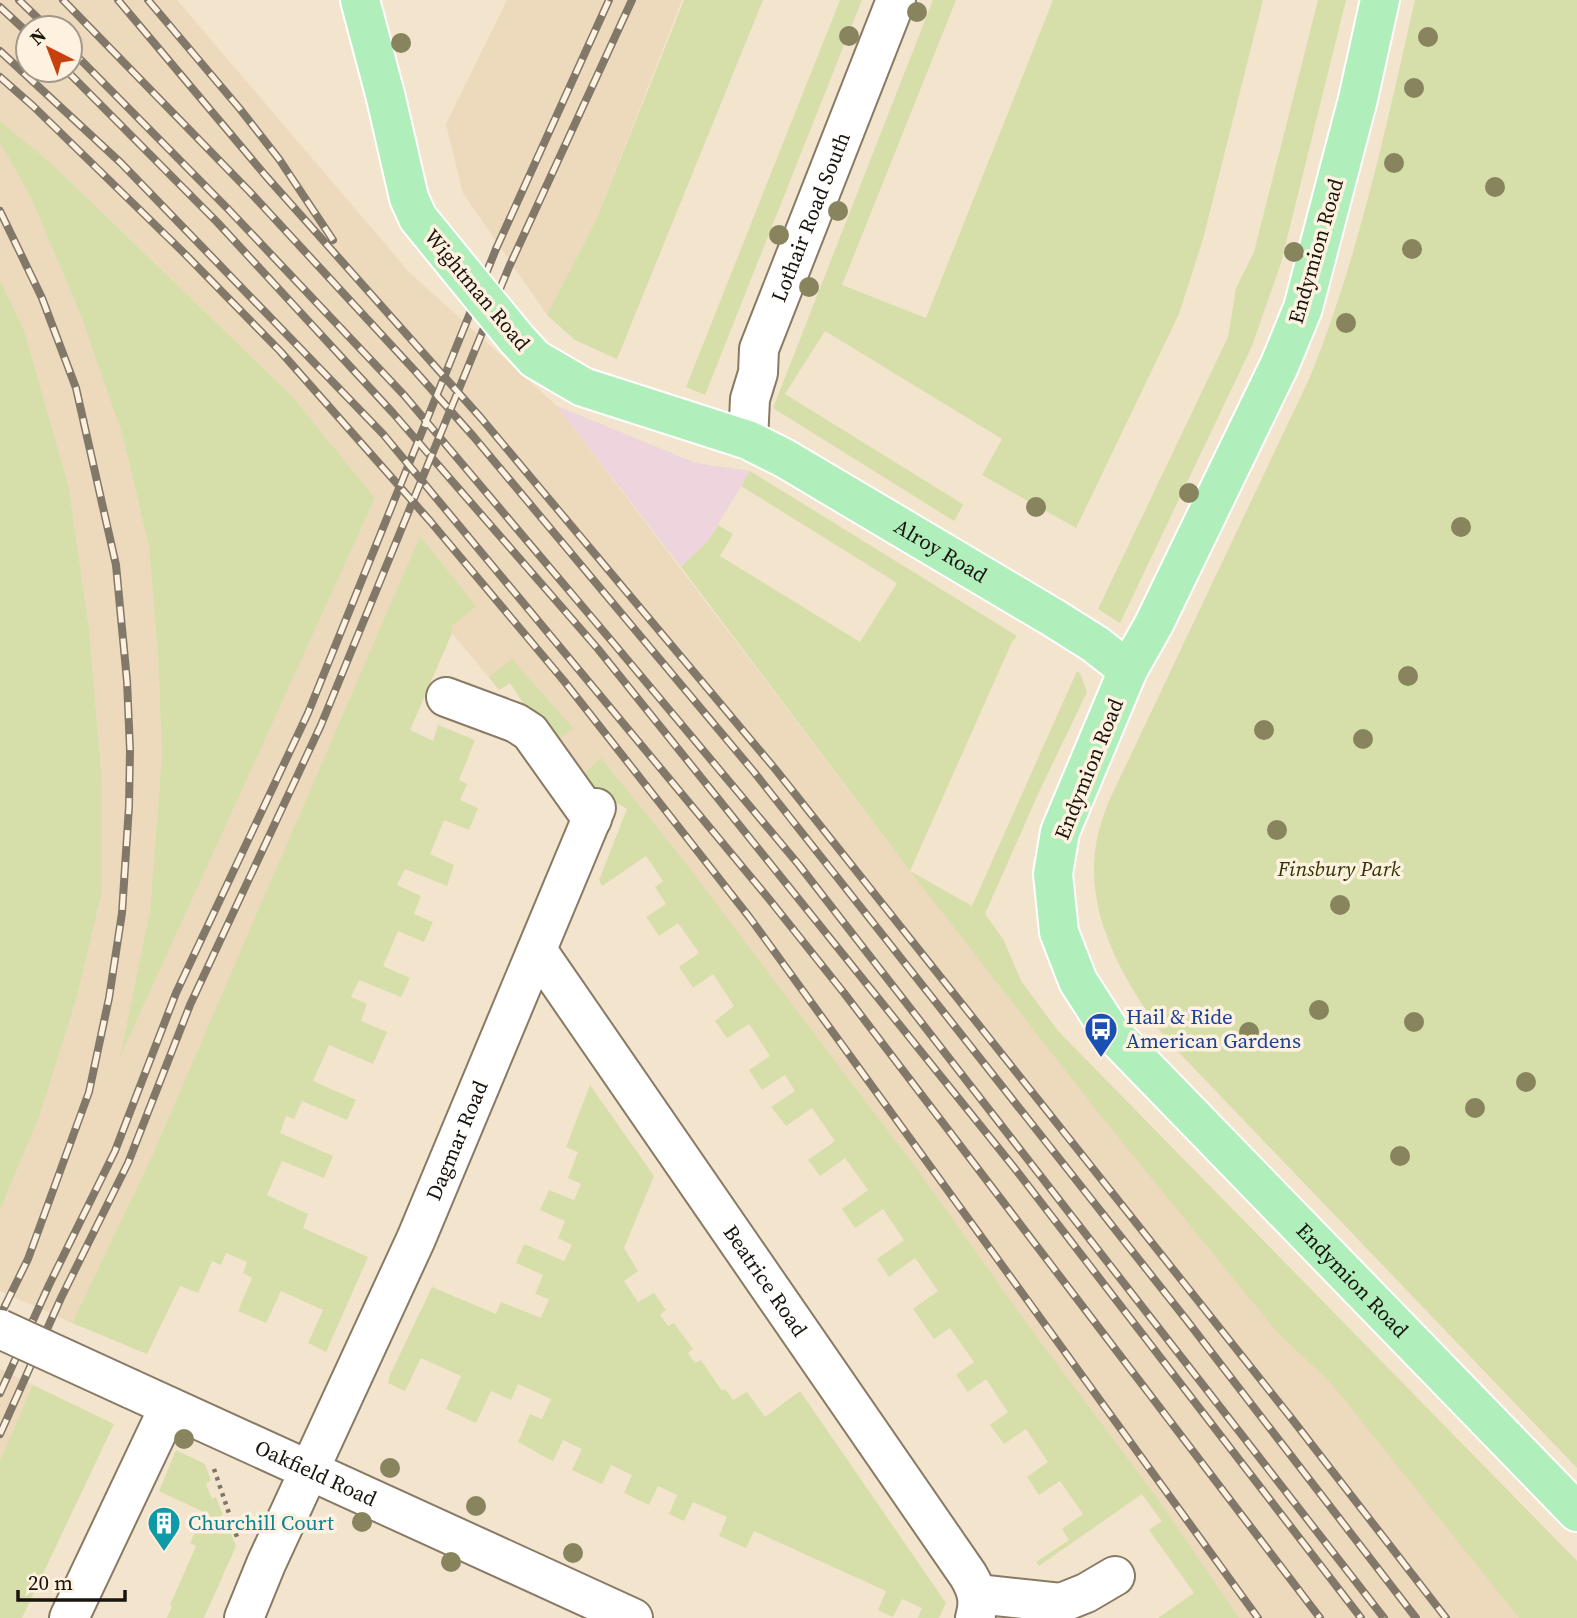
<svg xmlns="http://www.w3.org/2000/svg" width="1577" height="1618" font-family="'Source Serif 4',serif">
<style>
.commercial{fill:#eed4dc}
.built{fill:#edd9bb;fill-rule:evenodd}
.green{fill:#d6dfaa}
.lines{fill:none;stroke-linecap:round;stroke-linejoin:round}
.minor-casing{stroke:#887a65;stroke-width:42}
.major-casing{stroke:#fff;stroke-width:42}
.path{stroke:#7e7566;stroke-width:4.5;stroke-dasharray:3.5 5;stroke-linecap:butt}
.minor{stroke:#fff;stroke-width:38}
.major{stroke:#b0eebc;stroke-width:38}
.rail-casing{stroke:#827869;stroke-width:8}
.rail{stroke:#fef1df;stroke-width:5;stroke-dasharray:16;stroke-linecap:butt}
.minor-bridge-casing{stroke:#887a65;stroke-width:42;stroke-linecap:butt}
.major-bridge-casing{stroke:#fff;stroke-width:42;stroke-linecap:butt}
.minor-bridge{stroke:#fff;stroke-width:38}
.major-bridge{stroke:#b0eebc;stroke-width:38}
.tree{fill:#88845e}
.labels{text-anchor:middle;stroke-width:7;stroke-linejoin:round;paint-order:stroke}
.street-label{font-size:21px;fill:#19140c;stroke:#fef1df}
.park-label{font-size:21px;font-style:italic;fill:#303504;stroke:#fef1df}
.transit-label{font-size:21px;fill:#164399;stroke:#fef1df;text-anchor:start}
.culture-label{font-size:21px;fill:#0d838f;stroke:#fef1df;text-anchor:start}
</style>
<rect width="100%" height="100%" fill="#f3e4cd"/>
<!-- commercial -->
<path class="commercial" d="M557,406L696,463L750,471L708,541L681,567Z"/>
<!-- built -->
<path class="built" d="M0,0H177L410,273L557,406L910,871L985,914L1003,939L1021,981L1058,1031L1577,1561V1618H1218L1162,1522L985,1279L627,809L581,781L510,683L499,690L452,633L420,537L151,1158L72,1323L0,1291V1210L39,1116L77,997L102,892V781L89,628L69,488L24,330L0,280V143L31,198L81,316L123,437L149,547L158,656L162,754L150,910L121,1053L375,498L292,396L51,163L0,121ZM28,28H70V70H28Z
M507,0H682L596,220L547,315L463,193L446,124Z
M0,1369L33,1385L0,1460Z"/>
<!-- green -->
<path class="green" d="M684,0H763L617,359L575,340L547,315L596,220Z
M840,0H862L705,395L686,387Z
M933,0H956L842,285L926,318L1053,0H1263L1203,239L1179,314L1076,528L982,475L1002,439L825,331L785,394L961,503L963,505L954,521L773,408Z
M1318,0H1346L1281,263L1252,346L1120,623L1098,609L1228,337L1236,288L1254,252Z
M1415,0H1577V1468L1166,1039C1125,982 1082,913 1097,839C1099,827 1104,815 1108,803L1310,377C1359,256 1386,127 1415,0Z
M0,121L51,163L292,396L375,498L120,1057L150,910L162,754L158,656L149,547L123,437L81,316L31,198L0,143Z
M0,280L24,330L69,488L89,628L102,781V892L77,997L39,1117L0,1210Z
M750,471L1017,636L1012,642L910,871L972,906L1077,671L1080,673L1087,692L1039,792L985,914L1003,939L1021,981L1058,1031L1577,1561V1618H1519L1330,1382L1277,1332L1096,1110L910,871L681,567L708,541L718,525L733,534L720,556L860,642L897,583L741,486Z
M420,536L476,606L452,626V633L410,730L433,741L438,725L475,740L459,780L467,784L460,800L478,808L469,830L444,820L430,854L454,865L447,886L405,869L397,885L421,896L414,914L433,922L424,942L398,931L383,966L410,978L401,997L359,980L351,997L367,1004L361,1021L387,1032L373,1064L329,1045L313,1081L356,1100L347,1120L302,1101L294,1119L286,1116L280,1133L333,1156L324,1178L282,1161L267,1195L308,1214L303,1228L368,1257L326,1352L308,1343L323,1310L281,1291L266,1323L238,1311L252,1278L243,1273L247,1262L226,1253L221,1265L212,1261L198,1293L180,1286L147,1354L72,1323L151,1158Z
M512,659L573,728L551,746L510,683L499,690L489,677Z
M601,758L677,852L919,1172L1030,1328L1155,1495L1239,1618H1158L1194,1593L1149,1530L1162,1521L1142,1494L1039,1566L1036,1562L1069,1540L1062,1529L1083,1514L1060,1481L1039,1495L1027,1477L1048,1462L1026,1429L1004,1444L990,1425L1008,1412L986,1379L968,1392L956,1375L974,1362L950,1328L934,1339L913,1309L938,1291L915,1258L889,1277L877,1259L904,1240L883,1209L855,1228L842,1209L868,1190L845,1158L820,1176L808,1160L835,1141L812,1108L786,1126L771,1107L795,1091L785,1075L762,1090L749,1070L770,1056L749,1024L727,1038L715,1021L734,1006L713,974L693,988L679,967L699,953L678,923L659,936L646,917L666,904L655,887L663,881L646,856L602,886L599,880L627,809L579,778Z
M590,1085L654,1176L624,1248L638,1271L624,1281L638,1302L654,1293L666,1310L660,1315L668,1326L674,1323L693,1349L688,1353L695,1363L701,1360L722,1391L725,1389L733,1400L747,1392L765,1417L800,1391L946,1603L939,1618H918L922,1608L902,1599L893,1617L878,1610L886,1591L754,1531L746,1548L719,1536L727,1517L693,1502L684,1521L669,1514L677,1495L658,1486L649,1505L624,1493L632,1475L611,1465L602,1484L572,1470L582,1449L563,1440L553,1461C540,1455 530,1448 518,1442L530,1414L542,1419L551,1399L518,1384L511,1400L491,1391L476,1423L446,1409L461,1376L421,1358L405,1391L388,1383L390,1375L432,1287L496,1314L501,1302L541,1318L549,1299L535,1294L543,1275L516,1263L524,1244L564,1261L572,1245L558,1238L565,1221L540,1210L549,1190L574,1200L581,1184L568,1178L578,1152L566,1147Z
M33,1385L114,1424L22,1618H0V1460Z
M176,1450L205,1464L211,1480L206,1484L212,1499L216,1497L223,1515L217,1518L223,1531L229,1529L236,1546L204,1618H167L172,1606L170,1605L196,1546L190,1543L204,1512L159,1491Z"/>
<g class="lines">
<defs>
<g id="minor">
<path id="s1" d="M748,440L750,399L758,373L759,349L896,0"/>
<path d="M446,697L516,723L530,732L592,819"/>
<path id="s2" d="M537,950L968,1575C977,1590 980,1601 975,1618"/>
<path id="s3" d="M131,1389L633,1618"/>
<path d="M977,1594L1061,1603L1086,1593L1115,1576"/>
<path d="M69,1618L169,1407"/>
<path id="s4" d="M244,1618L266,1564L416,1239L596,808"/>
</g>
<g id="major">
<path d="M360,0L386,98"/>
<path id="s5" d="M1380,0L1358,99L1303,308L1280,364L1154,624L1128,670L1060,832L1053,874L1059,932L1078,981L1110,1031L1577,1512"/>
<path id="s6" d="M515,337L535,359L583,387L748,440L784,458L1052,617L1095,644L1128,670"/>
</g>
</defs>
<!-- minor casing -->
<use href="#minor" class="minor-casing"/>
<!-- major casing -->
<use href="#major" class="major-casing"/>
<!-- path -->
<path class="path" d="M214,1469L237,1537"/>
<!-- minor -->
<use href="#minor" class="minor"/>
<!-- major -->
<use href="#major" class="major"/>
<defs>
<path id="rail" d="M19,0L48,28
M63,0L249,191L416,372L473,436L754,772L1185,1318L1416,1618
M118,0L265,175L481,418L776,770L1292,1419L1446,1618
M148,0L240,109L279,159L333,240
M0,7L28,33
M70,49L229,210L404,395L615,645L799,865L1384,1618
M0,51L121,163L383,434L769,899L844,993L1320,1618
M66,70L217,222L393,413L598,649L1016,1170L1361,1618
M0,77L33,106L184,253L280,351L430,521L564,681L750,918L1258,1618
M0,211L42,298L76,388L116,565L127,681L130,750L129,806L122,913L109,998L89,1092L28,1259L0,1316
M0,1393L49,1285L115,1151L176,993L308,713L496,249L609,0
M0,1434L61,1298L128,1163L190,1005L321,725L509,267L632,0"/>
</defs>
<!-- rail casing -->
<use href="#rail" class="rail-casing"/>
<!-- rail -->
<use href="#rail" class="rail"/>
<defs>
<path id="minor-bridge" d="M0,1329L131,1389"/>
<path id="major-bridge" d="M386,98L409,198L418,218L515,337"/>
</defs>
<!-- minor-bridge casing -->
<use href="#minor-bridge" class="minor-bridge-casing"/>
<!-- major-bridge casing -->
<use href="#major-bridge" class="major-bridge-casing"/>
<!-- minor-bridge -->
<use href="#minor-bridge" class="minor-bridge"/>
<!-- major-bridge -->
<use href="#major-bridge" class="major-bridge"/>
</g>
<!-- trees -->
<g class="tree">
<circle cx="917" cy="12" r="10"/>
<circle cx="849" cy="36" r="10"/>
<circle cx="1428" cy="37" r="10"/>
<circle cx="401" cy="43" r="10"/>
<circle cx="1414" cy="88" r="10"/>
<circle cx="1394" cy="163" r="10"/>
<circle cx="1495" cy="187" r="10"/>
<circle cx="838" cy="211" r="10"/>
<circle cx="779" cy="235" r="10"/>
<circle cx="1412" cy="249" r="10"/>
<circle cx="1294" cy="252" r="10"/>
<circle cx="809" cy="287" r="10"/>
<circle cx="1346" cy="323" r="10"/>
<circle cx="1189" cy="493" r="10"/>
<circle cx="1036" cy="507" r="10"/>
<circle cx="1461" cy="527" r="10"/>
<circle cx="1408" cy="676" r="10"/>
<circle cx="1264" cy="730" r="10"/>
<circle cx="1363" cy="739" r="10"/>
<circle cx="1277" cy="830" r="10"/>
<circle cx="1340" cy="905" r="10"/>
<circle cx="1319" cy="1010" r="10"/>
<circle cx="1414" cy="1022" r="10"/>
<circle cx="1249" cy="1032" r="10"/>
<circle cx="1526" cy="1082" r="10"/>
<circle cx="1475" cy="1108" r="10"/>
<circle cx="1400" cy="1156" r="10"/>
<circle cx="184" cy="1439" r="10"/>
<circle cx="390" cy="1468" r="10"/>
<circle cx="476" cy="1506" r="10"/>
<circle cx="362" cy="1522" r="10"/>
<circle cx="573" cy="1553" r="10"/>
<circle cx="451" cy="1562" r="10"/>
</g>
<!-- icons -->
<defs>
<symbol id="bus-pin" viewBox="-11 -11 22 30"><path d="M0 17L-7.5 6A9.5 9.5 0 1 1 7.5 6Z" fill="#1a4fb4" stroke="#fef1df"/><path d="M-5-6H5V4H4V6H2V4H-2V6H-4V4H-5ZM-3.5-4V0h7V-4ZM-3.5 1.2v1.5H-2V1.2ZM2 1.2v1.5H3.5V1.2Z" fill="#fff"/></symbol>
<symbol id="building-pin" viewBox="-11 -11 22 30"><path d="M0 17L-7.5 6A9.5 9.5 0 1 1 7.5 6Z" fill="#0f9aa8" stroke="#fef1df"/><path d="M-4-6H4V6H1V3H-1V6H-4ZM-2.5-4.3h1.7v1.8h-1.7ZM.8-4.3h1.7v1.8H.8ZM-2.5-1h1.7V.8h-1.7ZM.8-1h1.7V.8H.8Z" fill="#fff"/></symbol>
</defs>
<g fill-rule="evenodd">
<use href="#bus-pin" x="1082" y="1010" width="38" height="52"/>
<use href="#building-pin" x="145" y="1504" width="38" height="52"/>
</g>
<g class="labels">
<!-- street labels -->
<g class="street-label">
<text dy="7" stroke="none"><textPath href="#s1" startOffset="234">Lothair Road South</textPath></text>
<text transform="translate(1316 251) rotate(-74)" y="7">Endymion Road</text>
<text transform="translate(477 290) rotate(50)" y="7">Wightman Road</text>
<text dy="7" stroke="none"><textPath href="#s6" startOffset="481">Alroy Road</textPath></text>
<text transform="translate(1089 769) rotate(-68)" y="7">Endymion Road</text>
<text dy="7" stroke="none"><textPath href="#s4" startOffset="523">Dagmar Road</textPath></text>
<text dy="7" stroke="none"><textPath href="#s2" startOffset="402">Beatrice Road</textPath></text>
<text dy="7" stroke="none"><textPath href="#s5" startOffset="1456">Endymion Road</textPath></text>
<text dy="7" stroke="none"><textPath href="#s3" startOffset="203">Oakfield Road</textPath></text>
</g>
<!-- park labels -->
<g class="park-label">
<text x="1339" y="876">Finsbury Park</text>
</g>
<!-- transit labels -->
<g class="transit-label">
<text x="1126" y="1024">Hail &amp; Ride<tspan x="1126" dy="24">American Gardens</tspan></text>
</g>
<!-- culture labels -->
<g class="culture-label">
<text x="188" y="1530">Churchill Court</text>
</g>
</g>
<!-- north arrow -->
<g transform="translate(49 49) rotate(318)"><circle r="33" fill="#fef1df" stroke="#a2998b" stroke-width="2"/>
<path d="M0-5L12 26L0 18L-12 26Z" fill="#c8400e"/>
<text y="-10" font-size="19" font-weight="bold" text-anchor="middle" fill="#19140c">N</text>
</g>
<!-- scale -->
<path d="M18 1590v10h107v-10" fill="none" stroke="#19140c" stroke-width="3.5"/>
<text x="28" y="1590" font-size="21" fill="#19140c" stroke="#fef1df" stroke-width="5" paint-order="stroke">20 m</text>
</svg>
